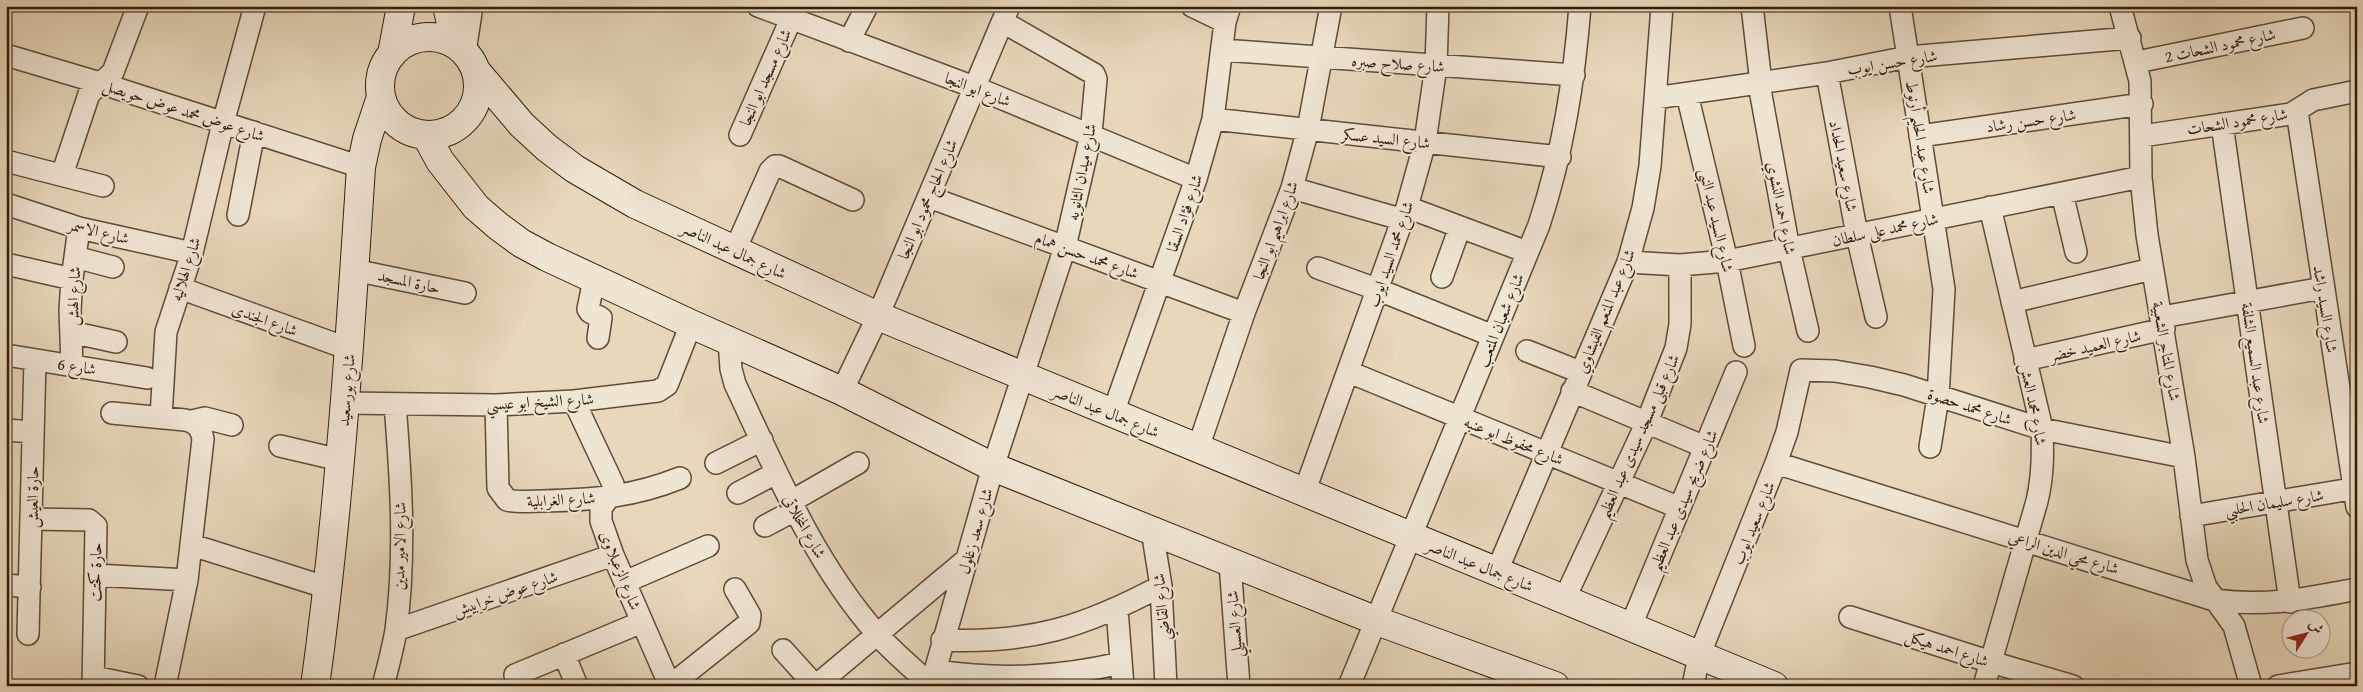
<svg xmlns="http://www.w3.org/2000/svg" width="2363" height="692" font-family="'Gentium Book Plus',Amiri,serif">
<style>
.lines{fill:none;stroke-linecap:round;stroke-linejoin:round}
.street-casing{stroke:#5e4c37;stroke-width:24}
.secondary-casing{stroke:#311d0b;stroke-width:30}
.street{stroke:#efe5d3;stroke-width:21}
.secondary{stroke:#efe5d3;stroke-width:28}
.labels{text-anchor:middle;stroke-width:4;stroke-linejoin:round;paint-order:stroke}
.street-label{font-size:16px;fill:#311d0b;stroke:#efe5d3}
</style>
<rect width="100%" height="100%" fill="#e7d7bb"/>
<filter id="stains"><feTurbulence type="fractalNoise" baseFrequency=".004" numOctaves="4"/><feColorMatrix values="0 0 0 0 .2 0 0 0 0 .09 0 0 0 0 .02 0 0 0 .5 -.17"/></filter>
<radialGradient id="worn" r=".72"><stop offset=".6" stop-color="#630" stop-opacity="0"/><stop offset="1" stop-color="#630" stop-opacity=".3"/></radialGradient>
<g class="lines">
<defs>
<path id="street" d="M758,6L974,87L1196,179
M1192,6L1225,22
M1752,6L1761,83
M1900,6L1944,289L1938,397L1930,447
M2120,6L2140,81L2141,177L2147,235L2184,457L2197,560L2206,587L2234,626L2251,686
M849,41L867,6
M1222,50L1574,75
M465,52L472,6
M6,55L100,83L361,167
M2137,62L2303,28
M1827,73L1857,235L1876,317
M1759,84L1789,249L1808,331
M1687,94L1727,261L1744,346
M1655,98L1827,73L1908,57L2130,38
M2297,111L2357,507
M1213,119L1560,157
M2222,124L2290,602
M740,135L791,19
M1920,136L2142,104
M2142,136L2291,114L2313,100L2357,91
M6,161L103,186
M62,175L89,94L113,72L138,6
M1292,188L1404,220
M2062,193L2076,252
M929,197L1244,313
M6,204L79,228L192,253
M1407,207L1527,252
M238,215L254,132
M735,250L770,171L775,166H779L853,200
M75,257L113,267
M1628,262L1680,265L1727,261L2141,177
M6,264L72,279
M1318,268L1379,290L1493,336
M354,270L465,293
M1442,277L1460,227
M594,279L588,309L590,312L601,318L598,338
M180,288L349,349
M2012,302L2152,269
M2162,317L2323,288
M71,332L116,342
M729,341L731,369L735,384C776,471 813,561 877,634C893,652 912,668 930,684
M1527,351L1580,372
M6,355L147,378
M2025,360L2164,329
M72,366L70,310L72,279L79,228
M1349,372L1680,508
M842,391L878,316L1009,6
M1572,391L1705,447
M574,401L613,484V492L601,508V521L613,555L670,686
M345,403L496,405L574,401L658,391L667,385L669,380L691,324
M496,405L498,488L507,500C518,503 531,501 542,501C592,500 633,497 680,478
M112,413L185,420C196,422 201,428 203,439L187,580L165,686
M1113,413L1196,179L1213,119L1225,22L1230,6
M161,417L166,332L192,253L223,123L255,6
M192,421L205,418L232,425
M6,430L33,432
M280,446L340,460
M1198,448L1244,313L1292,188L1308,129L1331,6
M716,463L762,440
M1776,463L2214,600C2268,607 2304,599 2357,589
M738,493L776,473
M1304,493L1407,207L1425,142L1436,66L1438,6
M790,502L858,463
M2191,516L2357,488
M31,519L89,520L96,526L93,686
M765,526L795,510
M1152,530L1161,586L1166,686
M192,545L328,588
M1230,563L1239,686
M1497,571L1628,262L1643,208L1650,166L1662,6
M96,575L187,580
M625,582L708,546
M6,585L30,587
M1564,600L1647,422L1676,348L1680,324V265
M1117,609L1123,686
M1850,617L1991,662L2073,686
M1630,628L1736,372
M396,630L613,555
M28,634L35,360
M942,640C1030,644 1084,627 1161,586
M783,650L811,681L819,683L967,559
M564,654L577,686
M935,671C1001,680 1056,678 1121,663
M515,675L642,622
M94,677L138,686
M383,686C388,667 393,648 396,630C406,555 401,479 395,404
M670,686L749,623L750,615L735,589
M929,686L935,671L993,467L1065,247L1091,134L1096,79L1094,74L1003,22
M1349,686L1539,225C1563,152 1574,82 1580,6
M1693,686L1699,656L1776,463L1787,432L1801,370L1835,371L1870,377L1904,385L2042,429L2184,457
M1984,686L2037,501C2043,477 2043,454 2042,429L1990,207
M2278,686L2357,673"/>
<path id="secondary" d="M447,6L456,45
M380 86a49 49 0 1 1 98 0a49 49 0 1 1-98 0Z
M392,54L401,6
M477,72L522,125L547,148L575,169L635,204L878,316L1774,686
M426,135L440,161L476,207L498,226L521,243L547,257L691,324L842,391L993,467L1377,621L1555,686
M315,686C339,513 350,340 361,167L367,139L381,97"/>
</defs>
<!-- street casing -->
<use href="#street" class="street-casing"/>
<!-- secondary casing -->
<use href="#secondary" class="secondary-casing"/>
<!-- street -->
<use href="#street" class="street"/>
<!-- secondary -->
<use href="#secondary" class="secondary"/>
</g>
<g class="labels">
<!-- street labels -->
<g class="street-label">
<text transform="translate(2220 45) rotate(-12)" y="6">شارع محمود الشحات 2</text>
<text transform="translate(1892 62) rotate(-9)" y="6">شارع حسن ايوب</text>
<text transform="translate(1398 63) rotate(4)" y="6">شارع صلاح صبره</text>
<text transform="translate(765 77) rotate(-66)" y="6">شارع مسجد ابو النجا</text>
<text transform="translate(978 89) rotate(21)" y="6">شارع ابو النجا</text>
<text transform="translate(184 110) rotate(18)" y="6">شارع عوض محمد عوض حويصل</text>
<text transform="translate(2031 120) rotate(-8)" y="6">شارع حسن رشاد</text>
<text transform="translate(2237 121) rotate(-9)" y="6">شارع محمود الشحات</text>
<text transform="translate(1921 137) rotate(81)" y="6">شارع عبد الحليم أرنوط</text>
<text transform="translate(1386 138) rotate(6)" y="6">شارع السيد عسكر</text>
<text transform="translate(1844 166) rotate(79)" y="6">شارع سعيد الحداد</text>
<text transform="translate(1081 172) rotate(-79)" y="6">شارع ميدان الثانويه</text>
<text transform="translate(927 199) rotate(-67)" y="6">شارع الحاج محمود ابو النجا</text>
<text transform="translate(1782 208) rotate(79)" y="6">شارع احمد النشوي</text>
<text transform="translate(1184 213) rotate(-71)" y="6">شارع فؤاد السقا</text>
<text transform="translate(1717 220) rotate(77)" y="6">شارع السيد عبد النبى</text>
<text transform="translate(1885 229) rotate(-12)" y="6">شارع محمد على سلطان</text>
<text transform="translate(1275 230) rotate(-70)" y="6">شارع ابراهيم ابو النجا</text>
<text transform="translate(99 231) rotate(14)" y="6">شارع الاسمر</text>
<text transform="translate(734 250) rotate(25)" y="6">شارع جمال عبد الناصر</text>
<text transform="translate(1390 254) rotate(-71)" y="6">شارع محمد السيد ايوب</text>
<text transform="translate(1087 255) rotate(20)" y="6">شارع محمد حسن همام</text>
<text transform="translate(185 269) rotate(-72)" y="6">شارع الهلاليه</text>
<text transform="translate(409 281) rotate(12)" y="6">حارة المسجد</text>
<text transform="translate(73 296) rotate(-87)" y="6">شارع الهش</text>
<text transform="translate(2326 309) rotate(81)" y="6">شارع السيد راشد</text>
<text transform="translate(1605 311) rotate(-68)" y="6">شارع عبد المنعم الفيشاوي</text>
<text transform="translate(265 319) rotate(20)" y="6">شارع الجندى</text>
<text transform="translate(1500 320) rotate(-68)" y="6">شارع شعبان المتعب</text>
<text transform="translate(2095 345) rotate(-13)" y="6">شارع العميد خضر</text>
<text transform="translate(2167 351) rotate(80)" y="6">شارع المتاجر الشعبية</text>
<text transform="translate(2256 363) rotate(82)" y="6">شارع عبد السميع الشلفة</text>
<text transform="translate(77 366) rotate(9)" y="6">شارع 6</text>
<text transform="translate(346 390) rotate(-85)" y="6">شارع بورسعيد</text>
<text transform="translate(540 401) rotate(-3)" y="6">شارع الشيخ ابو عيسي</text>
<text transform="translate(2034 404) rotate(79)" y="6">شارع محمد العش</text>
<text transform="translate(1970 406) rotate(18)" y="6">شارع محمد حصوة</text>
<text transform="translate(1106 411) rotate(22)" y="6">شارع جمال عبد الناصر</text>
<text transform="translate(1638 436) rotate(-66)" y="6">شارع قبلى مسجد سيدى عبد العظيم</text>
<text transform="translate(1514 440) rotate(22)" y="6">شارع محفوظ ابو عنبه</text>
<text transform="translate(32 497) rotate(-89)" y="6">حارة العيش</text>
<text transform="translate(561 499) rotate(-3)" y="6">شارع الغرابلية</text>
<text transform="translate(1683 500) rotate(-67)" y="6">شارع ضريح سيدى عبد العظيم</text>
<text transform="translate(2274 502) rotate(-9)" y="6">شارع سليمان الحلبي</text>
<text transform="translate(1753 523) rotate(-68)" y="6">شارع سعيد ايوب</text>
<text transform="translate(805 526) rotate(61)" y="6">شارع المخللاتي</text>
<text transform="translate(975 531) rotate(-74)" y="6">شارع سعد زغلول</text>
<text transform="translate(399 546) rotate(-89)" y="6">شارع الامير مدين</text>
<text transform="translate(2064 552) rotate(17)" y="6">شارع محي الدين الراعي</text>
<text transform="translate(1480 565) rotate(22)" y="6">شارع جمال عبد الناصر</text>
<text transform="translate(621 570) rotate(68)" y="6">شارع الزعبلاوى</text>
<text transform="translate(95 572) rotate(-89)" y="6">حارة كحتت</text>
<text transform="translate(505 593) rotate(-19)" y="6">شارع عوض خرابيش</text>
<text transform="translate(1161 607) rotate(-95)" y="6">شارع القاضي</text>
<text transform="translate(1234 624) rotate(-94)" y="6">شارع العسيلي</text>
<text transform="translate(1947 648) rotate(18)" y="6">شارع احمد هيكل</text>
</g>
</g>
<!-- margin -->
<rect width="2363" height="692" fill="none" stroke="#e7d7bb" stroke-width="25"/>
<rect x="8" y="8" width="2348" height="677" fill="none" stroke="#311d0b" stroke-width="2.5"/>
<rect x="12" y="12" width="2338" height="667" fill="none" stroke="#311d0b"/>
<!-- north arrow -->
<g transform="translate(2306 634) rotate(54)"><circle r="24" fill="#efe5d3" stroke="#a39583"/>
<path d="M0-4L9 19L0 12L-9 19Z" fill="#8f2418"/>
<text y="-8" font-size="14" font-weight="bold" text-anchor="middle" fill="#311d0b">ش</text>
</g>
<rect width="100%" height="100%" filter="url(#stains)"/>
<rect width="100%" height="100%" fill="url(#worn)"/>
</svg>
